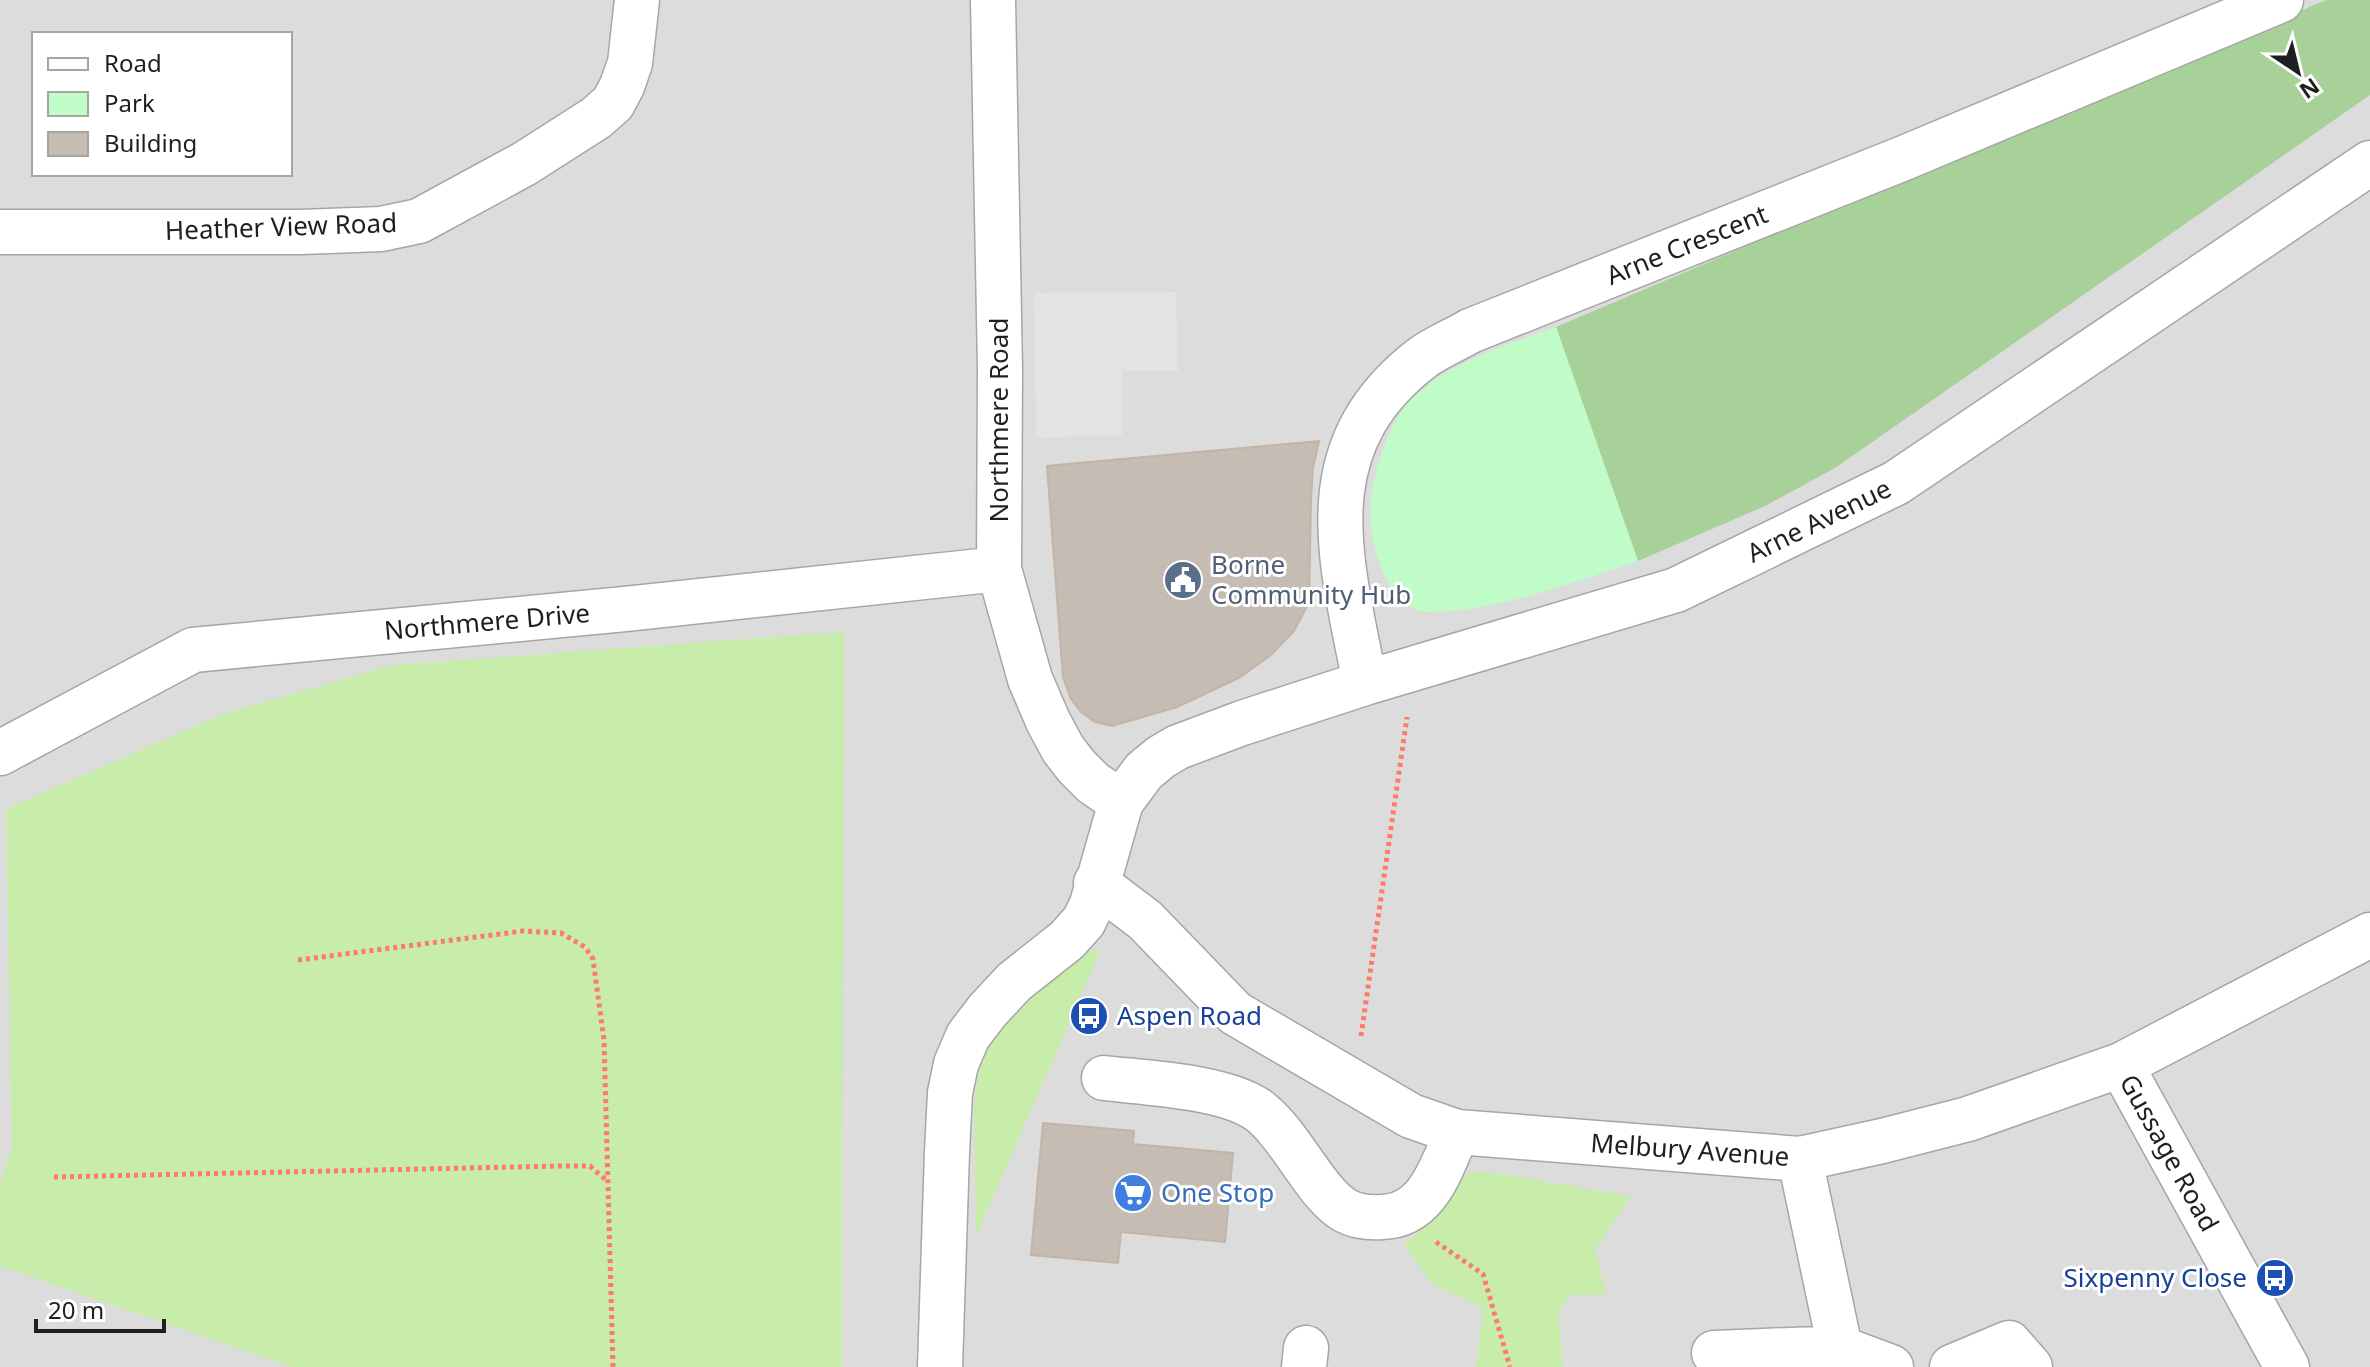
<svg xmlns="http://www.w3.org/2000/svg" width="2370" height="1367" font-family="'Noto Sans',sans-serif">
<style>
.residential{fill:#dddcdc;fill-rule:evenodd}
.grass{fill:#c8eca9}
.forest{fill:#a7d198}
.park{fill:#c0fcc7}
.parking{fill:#e3e3e3}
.building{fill:#c5bcb4;stroke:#c3b4a6;stroke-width:2}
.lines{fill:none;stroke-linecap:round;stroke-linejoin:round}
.minor-casing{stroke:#a6a6a6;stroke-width:47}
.path{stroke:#ff7b67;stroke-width:5;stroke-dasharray:4 4;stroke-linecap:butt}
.minor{stroke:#fff;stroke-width:44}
.labels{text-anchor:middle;stroke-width:6;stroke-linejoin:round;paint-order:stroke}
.street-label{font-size:26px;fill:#1f1f1f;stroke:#fff}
.service-label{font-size:26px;fill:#4e5e75;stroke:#fff;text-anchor:start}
.transit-label{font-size:26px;fill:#164399;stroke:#fff;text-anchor:start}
.shop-label{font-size:26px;fill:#366cbe;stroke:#fff;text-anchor:start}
</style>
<rect width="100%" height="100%" fill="#f0ede5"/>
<!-- residential -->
<path class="residential" d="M0,0H2370V1367H0ZM34,34H290V174H34Z"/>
<!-- grass -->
<path class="grass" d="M844,632L842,1367H292L0,1266V1184L12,1147L6,809L223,714L392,665Z
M1101,950L976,1236L974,1104L983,1047L1017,1005L1076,952Z
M1470,1172L1497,1173L1631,1196L1595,1250L1606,1294L1570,1295L1558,1312L1563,1367H1476L1483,1308L1431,1283L1404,1244L1435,1217L1450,1191Z"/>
<!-- forest -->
<path class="forest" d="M2326,0H2370V95L1835,468L1765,506L1638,561L1556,327Z"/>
<!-- park -->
<path class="park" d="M1556,327L1638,561C1576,581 1516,605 1450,611C1441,611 1429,613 1420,611C1394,603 1382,572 1375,549C1367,520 1370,487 1380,459C1385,444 1390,428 1399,415C1434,365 1503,347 1556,327Z"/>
<!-- parking -->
<path class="parking" d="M1176,292L1178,371H1122V435L1036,438L1034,293Z"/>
<!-- building -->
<path class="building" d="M1319,441L1313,468L1311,499L1309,602L1294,631L1271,655L1239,678L1177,707L1112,726L1095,722L1081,712L1071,699L1063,677L1047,466Z
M1043,1123L1134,1131L1133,1144L1233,1153L1225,1242L1121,1232L1118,1263L1031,1255Z"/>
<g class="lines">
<defs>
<path id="minor" d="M993,0L1000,370L999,569L1030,679L1048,721L1063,749L1077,767L1093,783L1121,802
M0,232H301L381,229L419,221L524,164L596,118L613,103L622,86L630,63L637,0
M1365,683C1341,559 1305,448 1422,358C1437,347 1455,340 1470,331L1904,158L2281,0
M0,753L193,650L625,609L999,569
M1096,883L1145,920L1235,1013L1411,1116L1457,1132L1800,1159L1882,1141L1968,1119L2121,1065L2370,935
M2121,1065L2287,1367
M1104,1078C1147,1083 1223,1086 1258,1110C1290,1133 1316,1195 1346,1211C1358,1217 1369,1218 1382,1217C1428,1216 1441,1168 1457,1132
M1840,1348L1891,1367
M1714,1353L1840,1348L1800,1159
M940,1367L947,1152L950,1093L956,1064L968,1036L987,1011L1014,982L1067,940L1084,921L1092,904L1121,802L1144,771L1161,757L1178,747L1242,723L1365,683L1676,590L1896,483L2370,163
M1304,1367L1306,1348
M1952,1367L2009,1343L2030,1367"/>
</defs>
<!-- minor casing -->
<use href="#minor" class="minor-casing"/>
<!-- path -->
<path class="path" d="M298,960L523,931L561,933L585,947L593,959L604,1040L613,1367
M1361,1036L1407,717
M54,1177L560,1166H590L606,1180
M1436,1242L1483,1274L1510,1367"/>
<!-- minor -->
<use href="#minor" class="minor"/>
</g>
<!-- icons -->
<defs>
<symbol id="civic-disc" viewBox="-11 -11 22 22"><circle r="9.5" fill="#5c6f8a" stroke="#fff"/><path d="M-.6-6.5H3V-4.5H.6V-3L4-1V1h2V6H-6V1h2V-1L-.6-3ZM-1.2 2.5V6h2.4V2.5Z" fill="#fff"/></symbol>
<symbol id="bus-disc" viewBox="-11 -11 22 22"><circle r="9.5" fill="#1a4fb4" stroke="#fff"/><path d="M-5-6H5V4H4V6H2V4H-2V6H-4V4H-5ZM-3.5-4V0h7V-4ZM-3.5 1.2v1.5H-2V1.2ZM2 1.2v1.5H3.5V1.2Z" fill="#fff"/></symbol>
<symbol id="supermarket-disc" viewBox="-11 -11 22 22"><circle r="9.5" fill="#3f7fe0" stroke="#fff"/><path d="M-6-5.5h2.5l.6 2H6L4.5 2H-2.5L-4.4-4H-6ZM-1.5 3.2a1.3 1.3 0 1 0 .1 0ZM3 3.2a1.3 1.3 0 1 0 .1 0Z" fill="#fff"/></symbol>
</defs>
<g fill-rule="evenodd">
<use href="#civic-disc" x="1161" y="558" width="44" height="44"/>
<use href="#bus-disc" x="1067" y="994" width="44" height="44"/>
<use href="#supermarket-disc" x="1111" y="1171" width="44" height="44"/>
<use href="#bus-disc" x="2253" y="1256" width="44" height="44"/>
</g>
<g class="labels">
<!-- street labels -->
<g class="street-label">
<text transform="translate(281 227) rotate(-2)" y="9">Heather View Road</text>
<text transform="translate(1687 245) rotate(-22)" y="9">Arne Crescent</text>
<text transform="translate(999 420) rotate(-90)" y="9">Northmere Road</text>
<text transform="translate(1819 521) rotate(-26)" y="9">Arne Avenue</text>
<text transform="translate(487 622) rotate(-5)" y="9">Northmere Drive</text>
<text transform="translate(1690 1150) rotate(4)" y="9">Melbury Avenue</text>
<text transform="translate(2169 1153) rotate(61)" y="9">Gussage Road</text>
</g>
<!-- service labels -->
<g class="service-label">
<text x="1211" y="574">Borne<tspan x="1211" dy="30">Community Hub</tspan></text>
</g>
<!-- transit labels -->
<g class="transit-label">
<text x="1117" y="1025">Aspen Road</text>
<text x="2247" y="1287" text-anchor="end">Sixpenny Close</text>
</g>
<!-- shop labels -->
<g class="shop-label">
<text x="1161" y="1202">One Stop</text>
</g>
</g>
<!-- legend -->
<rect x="32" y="32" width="260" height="144" fill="#ffffff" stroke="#a5a5a5" stroke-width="2"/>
<rect x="48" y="58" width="40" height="12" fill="#ffffff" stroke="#a5a5a5" stroke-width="2"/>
<text x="104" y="72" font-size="24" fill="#1f1f1f">Road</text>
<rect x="48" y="92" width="40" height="24" fill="#c0fcc7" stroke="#a5a5a5" stroke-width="2"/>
<text x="104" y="112" font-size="24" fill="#1f1f1f">Park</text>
<rect x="48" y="132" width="40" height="24" fill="#c5bcb4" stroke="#a5a5a5" stroke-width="2"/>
<text x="104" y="152" font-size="24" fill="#1f1f1f">Building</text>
<!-- north arrow -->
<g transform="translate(2298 72) rotate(145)" stroke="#ffffff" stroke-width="6" paint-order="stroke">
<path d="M0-6L14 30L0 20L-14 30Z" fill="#1f1f1f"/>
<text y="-12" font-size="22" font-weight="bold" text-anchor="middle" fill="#1f1f1f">N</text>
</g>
<!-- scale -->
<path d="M36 1319v12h128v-12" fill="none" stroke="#1f1f1f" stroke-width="4"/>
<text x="48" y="1319" font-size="24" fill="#1f1f1f" stroke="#ffffff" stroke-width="6" paint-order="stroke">20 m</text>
</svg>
